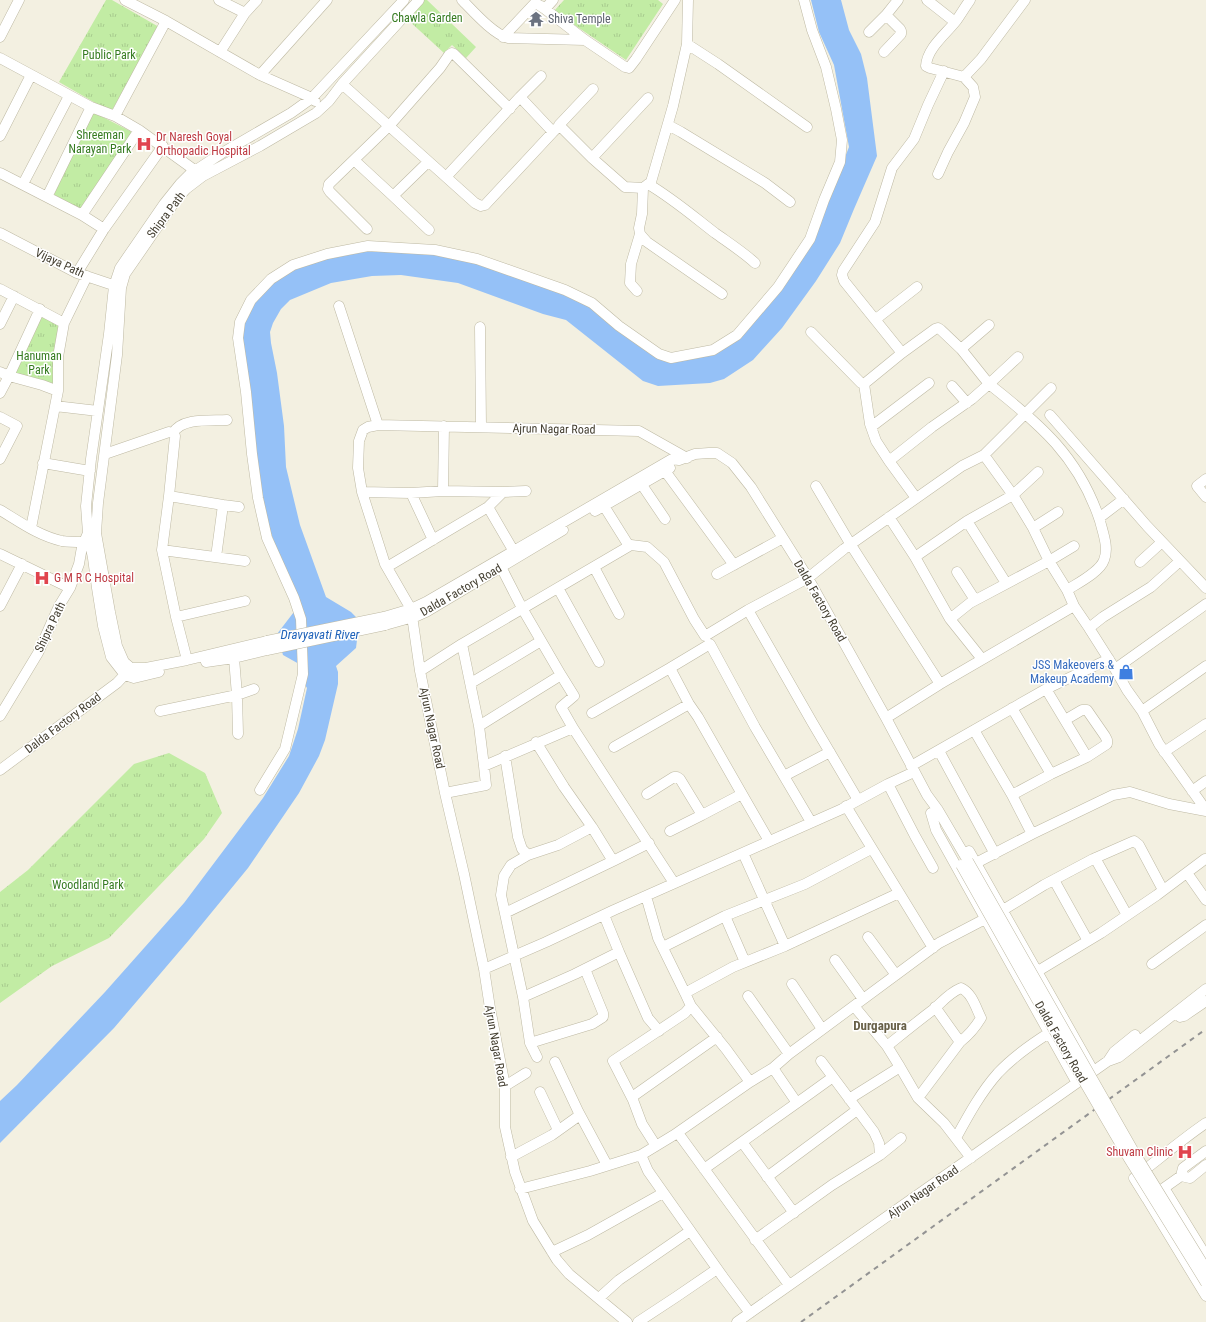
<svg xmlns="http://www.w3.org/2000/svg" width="1206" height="1322" font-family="'Roboto Condensed',sans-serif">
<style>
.park{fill:url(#park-tufts)}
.water{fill:#95c1f7}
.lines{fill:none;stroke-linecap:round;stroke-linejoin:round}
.minor-casing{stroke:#beb9a3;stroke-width:11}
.minor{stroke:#fff;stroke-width:10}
.rail{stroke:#939393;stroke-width:2;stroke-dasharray:5 5;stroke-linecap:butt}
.minor-bridge-casing{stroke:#beb9a3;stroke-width:11;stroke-linecap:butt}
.minor-bridge{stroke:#fff;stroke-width:10}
.labels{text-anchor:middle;stroke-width:3;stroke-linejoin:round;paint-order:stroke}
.park-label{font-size:12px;fill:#357b20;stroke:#fff}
.worship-label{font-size:12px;fill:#5b616d;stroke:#fff;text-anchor:start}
.health-label{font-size:12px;fill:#be3a42;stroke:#fff;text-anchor:start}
.street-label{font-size:12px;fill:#443f31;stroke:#fff}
.shop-label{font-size:12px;fill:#366cbe;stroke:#fff;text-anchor:end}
.water-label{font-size:13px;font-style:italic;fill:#2164ba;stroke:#fff}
.neighbourhood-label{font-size:13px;font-weight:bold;fill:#686048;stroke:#fff}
</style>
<defs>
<pattern id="park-tufts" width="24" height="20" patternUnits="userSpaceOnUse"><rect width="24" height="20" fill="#c2eca4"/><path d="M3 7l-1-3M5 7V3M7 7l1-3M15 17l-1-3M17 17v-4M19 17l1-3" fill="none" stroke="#a8cb8e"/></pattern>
</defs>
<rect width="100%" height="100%" fill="#f3f0e1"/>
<!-- park -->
<path class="park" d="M106,0H112L159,27L111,112L59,82Z
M424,0H427L476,47L466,58L452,45L444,53L407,19Z
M564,0H658L663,4L626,60L554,11Z
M91,111L132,132L81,210L53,194Z
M40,309L64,323L58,391L9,376Z
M169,753L205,773L222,813L204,839L109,938L52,966L0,1003V892L28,870L134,764Z"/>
<!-- water -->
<path class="water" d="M811,0H841L849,30L861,54L867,78L877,156L854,209L840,243L816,281L782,328L753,360L724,379L710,383L658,386L643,381L566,320L543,314L458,283L401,275L372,276L331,283L290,300L281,309L273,323L270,332L271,343L277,373L284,426L286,467L300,525L326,597L351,612L357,618L354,621L357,640L356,648L336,666L338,672V684L325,740L319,756L299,793L248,868L189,940L114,1028L0,1143V1101L17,1085L105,992L184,903L263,798L289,756L298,729L307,688L305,685L308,669L283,655L277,634L300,604L280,559L266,519L258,483L241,335L244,320L255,296L300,263L368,248L468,255L578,294L658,355L707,353L739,333L816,230L849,147L834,65L819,32Z"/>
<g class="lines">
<defs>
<path id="minor" d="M125,0L166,21L260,75L312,98L315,101
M219,0L245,13L257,0
M462,0C473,11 493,34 508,38L585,40
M927,0L955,22
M539,5L545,9L553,0
M545,9L585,40L625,67L629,68L636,59L675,0
M869,32L886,15
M0,37L19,0
M503,37L536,2
M687,44L718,64L807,127
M220,52L245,13
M884,52L901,34V31L900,29L886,15L898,0
M0,58L91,107L115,116L139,130L200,174
M260,75L327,0
M541,76L520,97L553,132L558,127
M964,77L981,59L1025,0
M342,84L389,126L329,184L328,189L330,192L367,229
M520,97L446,177L475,203L481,206L485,205L553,132
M648,98L592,158L625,187L643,188L651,182L673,106L687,44L688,0
M115,116L166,21
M668,125L681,132L765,183L790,202
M0,136L31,75
M592,158L559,125L593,89
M354,160L393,196L428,162
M0,173L82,215L104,229
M938,174L948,152L964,123L975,97L973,87L964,77L930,68L926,66C927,48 946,34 956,21C961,14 965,7 970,0
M446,177L389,126L440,68L449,55L452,53L454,54L510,109
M23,184L69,96
M648,184C672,198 693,216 715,233C729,243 743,252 755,263
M643,188L642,214L639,228L640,234L647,242L722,294
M393,196L429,230
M47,197L91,107
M82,215L139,130
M0,233L77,273L119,287
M77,273L104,229L163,146
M0,289L64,323
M637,291L630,283L631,264L640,234
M339,306L378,425
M876,319L917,287
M0,324L14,296
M480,327L481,427
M811,332L861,383L864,384
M902,353L844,281L842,275L843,271L875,222L892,168L914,139L928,105L944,71
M1018,357L989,384C1040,424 1079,457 1100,521C1103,533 1109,548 1104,560C1100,572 1078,583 1067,590
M0,372L9,376L40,309
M952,386L967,403
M0,393L9,376L42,385L58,391
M55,406L98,411
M1050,415L1147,526L1206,588
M0,417L17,426L0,459
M871,427L929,383
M173,433C182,417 211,421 227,420
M105,454L169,432L173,433L175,436L169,496L162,550L176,617L187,660
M984,455L1013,495L1033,528L1049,561L1067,590L1074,606L1089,628L1115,669L1127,690L1142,711L1159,744L1206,810
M889,461L876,441L870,424L864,384L902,353L935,329L938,328L941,330L961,349
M43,463L90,471
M665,471L734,565
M1206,479L1197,486L1206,497
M642,485L665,519
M816,486L851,545L940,684
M443,491L444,426
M362,492L411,493L443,491L503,492L488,507L387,567
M503,492L526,491
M411,493L433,540
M169,496L223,505L216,557
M916,498L889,461L932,427L972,399L989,384L961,349L989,325
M223,505L239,507
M604,506L629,546
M488,507L513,550
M0,510C20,522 39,536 62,541C69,542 77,542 84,542
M595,511L670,468
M889,517L915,557L967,521L1013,495L1038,472
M1099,518L1124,499
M967,521L1006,583
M31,528L58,391V357L64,323L87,276
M1033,528L1058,512
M88,533L93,558L97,588L103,626L111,657L125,675
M162,550L245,561
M0,554L70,588
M915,557L950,619L970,603L1049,561L1074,546
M1140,562L1162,542
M501,567L522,608L561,675L479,726L462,644L631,545L647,547L664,562L694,619L705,636L748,610L808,578L844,549L962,466L984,455L1051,388
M594,567L619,614
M957,572L975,600
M717,574L783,538
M558,588L599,662
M0,606L22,564
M748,610L812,722L858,800
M176,617L245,601
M384,617L411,609L426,602L672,459L679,460L695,454L709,453H717L732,463L751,487L808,578L886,718L927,795L938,810L968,861
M950,619L982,659
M385,625L417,616L426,612L563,530
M1089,628L1103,617L1151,587L1180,561
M234,658L237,695L238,734
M206,662L234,658L267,650
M131,668L124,662L117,646L110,612L96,533L98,503L117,355L121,288L125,274L176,200L186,189L203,176L260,146L316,113L329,101L342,84L419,0
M1115,669L1206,604
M420,671L462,644
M125,675L134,678L159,672
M471,683L541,641
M1046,689L1087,757
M689,704L670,668L710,644L755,727L811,822
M1012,708L1051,774
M160,711L237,695L254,689
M1142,711L1206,666
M592,713L670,668
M0,716L38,653L59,606L70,588L79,564L82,547L88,533L86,506L91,459L109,334L114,286L120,268L164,204L180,184L190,174L222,153L291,113L312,98L404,0
M886,718L940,684L1074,606
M479,726L484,766L573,728L561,707L574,696L561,675
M573,728L674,883
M974,730L1012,795L1032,834
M614,747L689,704L698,717L742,794
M939,751L995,854
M1164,752L1206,724
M505,756L518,837L522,849L528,855L558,845L592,827L564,787L536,742
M911,766L1046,689L1109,659
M0,770L117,683L131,668H146L187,660L267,641
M784,776L830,752
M888,784L915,836L933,868
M260,790L285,749L303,674L301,619L294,598L267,538L258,498L252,454L246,392L238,338L240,322L251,300L271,279L293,265L327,254L368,246L435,250L477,259L565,290L592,303L619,326L659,354L671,358L713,350L737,335L778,287L810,239L824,200L840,162L842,140L836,109L826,67L812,30L804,0
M1192,791L1206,781
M445,793L486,785L484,766
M647,794L674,777H677L680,779L702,815L742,794L769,841
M1012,795L1051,774L1087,757L1107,744V740L1105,736L1087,710H1082L1065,720
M846,806L933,948
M931,813L936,830L1077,1083
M592,827L613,861L649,843
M670,831L702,815
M969,851L1091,1067
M743,853L785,946L899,893
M528,855L511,865L504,876L501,895L523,997L530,1043L537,1057
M1095,858L1127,915
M976,863L1032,834L1113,795L1130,792L1169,804L1206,811
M1187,873L1206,900
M1054,880L1088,941
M646,896L658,938L685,993L733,967L785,946
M1003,910L1044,885L1093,859L1134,841L1139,845L1163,890
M505,913L613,861
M868,937L896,975
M663,947L725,916
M619,952L648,1018L659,1031
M835,960L863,999
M745,962L725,916L805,884L871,849
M1152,964L1206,925
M484,969L546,942L614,910L842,809L888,784L914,772
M1038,971L1101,933L1157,895L1205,859
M792,984L822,1029
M748,996L789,1054
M523,997L575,974L619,952L604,915
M691,1006L726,1049L750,1082
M854,1006L887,1046L900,1067L918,1098L944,1123L971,1158
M935,1007L960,1042
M1180,1017L1184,1016L1206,1001
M530,1043L592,1024L603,1017V1013L585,969
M887,1046C902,1034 918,1021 934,1009C943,1001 949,993 961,988C972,993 976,1008 981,1018C975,1028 969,1035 960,1042L918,1098
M821,1061L874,1132L879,1143L880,1155
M1108,1061L1114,1052L1135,1035
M555,1062L578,1111L607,1165
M773,1068L797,1103
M505,1086L526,1073
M540,1092L558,1130
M632,1097L717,1037
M849,1099L900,1067
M678,1133L789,1285
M956,1138C968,1116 981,1092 998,1073C1013,1057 1030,1045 1049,1033
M742,1142L794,1213
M656,1146L642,1124L633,1100L613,1061L685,1013L691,1006L685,993
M641,1155L648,1171L723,1277L750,1313
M511,1157L552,1135L580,1115
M704,1169L808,1095L833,1077
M1181,1176L1190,1178L1206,1165
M767,1177L857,1110
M1164,1188L1181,1176L1183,1168L1206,1151
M520,1189L590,1171L641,1155L674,1135L750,1082L773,1068L789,1054L939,943L985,919
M1147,1199L1134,1178C1158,1160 1181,1140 1206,1123
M755,1240L832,1185L880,1155L901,1138
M552,1252L588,1235L663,1193
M1206,1256L1164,1188L1147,1199L1206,1296
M599,1298L619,1280L690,1231
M627,1322L569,1274L557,1260L533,1221L515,1172L505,1127V1086L490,1008L484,969L464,874L445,793L420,671L411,609L385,564L362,492L358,468L359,441L363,430L368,427L378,425L639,431L687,458
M638,1322L676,1297L717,1269
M737,1322L1108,1061L1119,1057L1206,989"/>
</defs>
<!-- minor casing -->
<use href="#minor" class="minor-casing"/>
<!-- minor -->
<use href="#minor" class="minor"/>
<!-- rail -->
<path class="rail" d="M801,1322L1206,1029"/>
<defs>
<path id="minor-bridge" d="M267,641L384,617
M267,650L385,625
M968,861L1134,1152L1206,1269
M961,865L1054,1030L1128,1157L1206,1283"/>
</defs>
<!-- minor-bridge casing -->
<use href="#minor-bridge" class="minor-bridge-casing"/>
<!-- minor-bridge -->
<use href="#minor-bridge" class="minor-bridge"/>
</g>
<!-- icons -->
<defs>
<symbol id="temple-bare" viewBox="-9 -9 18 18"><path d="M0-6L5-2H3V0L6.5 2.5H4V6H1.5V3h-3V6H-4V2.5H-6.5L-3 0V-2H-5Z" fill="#6b7280" stroke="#fff" stroke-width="2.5" paint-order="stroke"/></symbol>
<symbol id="hospital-bare" viewBox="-9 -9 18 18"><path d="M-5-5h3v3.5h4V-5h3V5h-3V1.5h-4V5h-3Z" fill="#e0444e" stroke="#fff" stroke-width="2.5" paint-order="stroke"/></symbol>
<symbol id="shop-bare" viewBox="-9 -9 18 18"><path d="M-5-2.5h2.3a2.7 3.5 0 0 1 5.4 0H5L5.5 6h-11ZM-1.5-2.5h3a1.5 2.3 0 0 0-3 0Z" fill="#3f7fe0" stroke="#fff" stroke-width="2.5" paint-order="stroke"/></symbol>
</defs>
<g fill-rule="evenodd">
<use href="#temple-bare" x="525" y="8" width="22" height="22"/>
<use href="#hospital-bare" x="133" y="133" width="22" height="22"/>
<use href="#hospital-bare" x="31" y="567" width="22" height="22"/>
<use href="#shop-bare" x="1115" y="661" width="22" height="22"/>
<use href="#hospital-bare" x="1174" y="1141" width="22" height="22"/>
</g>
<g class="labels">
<!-- park labels -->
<g class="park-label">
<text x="427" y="22">Chawla Garden</text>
<text x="109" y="59">Public Park</text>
<text x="100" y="139">Shreeman<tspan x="100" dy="14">Narayan Park</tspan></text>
<text x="39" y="360">Hanuman<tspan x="39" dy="14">Park</tspan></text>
<text x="88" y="889">Woodland Park</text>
</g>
<!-- worship labels -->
<g class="worship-label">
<text x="548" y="23">Shiva Temple</text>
</g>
<!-- health labels -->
<g class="health-label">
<text x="156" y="141">Dr Naresh Goyal<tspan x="156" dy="14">Orthopadic Hospital</tspan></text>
<text x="54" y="582">G M R C Hospital</text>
<text x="1173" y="1156" text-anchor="end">Shuvam Clinic</text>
</g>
<!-- street labels -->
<g class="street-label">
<text transform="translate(166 215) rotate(-53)" y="4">Shipra Path</text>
<text transform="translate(60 263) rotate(25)" y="4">Vijaya Path</text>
<text transform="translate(554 429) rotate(1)" y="4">Ajrun Nagar Road</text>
<text transform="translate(461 590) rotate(-30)" y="4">Dalda Factory Road</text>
<text transform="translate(820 601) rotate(60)" y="4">Dalda Factory Road</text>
<text transform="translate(50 627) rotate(-64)" y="4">Shipra Path</text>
<text transform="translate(63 723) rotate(-37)" y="4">Dalda Factory Road</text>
<text transform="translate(432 728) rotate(78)" y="4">Ajrun Nagar Road</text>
<text transform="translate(1061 1042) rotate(60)" y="4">Dalda Factory Road</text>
<text transform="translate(496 1046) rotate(80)" y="4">Ajrun Nagar Road</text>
<text transform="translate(923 1192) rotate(-35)" y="4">Ajrun Nagar Road</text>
</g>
<!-- shop labels -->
<g class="shop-label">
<text x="1114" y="669">JSS Makeovers &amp;<tspan x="1114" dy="14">Makeup Academy</tspan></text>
</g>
<!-- water labels -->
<g class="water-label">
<text x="320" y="639">Dravyavati River</text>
</g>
<!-- neighbourhood labels -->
<g class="neighbourhood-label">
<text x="880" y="1030">Durgapura</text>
</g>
</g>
</svg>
